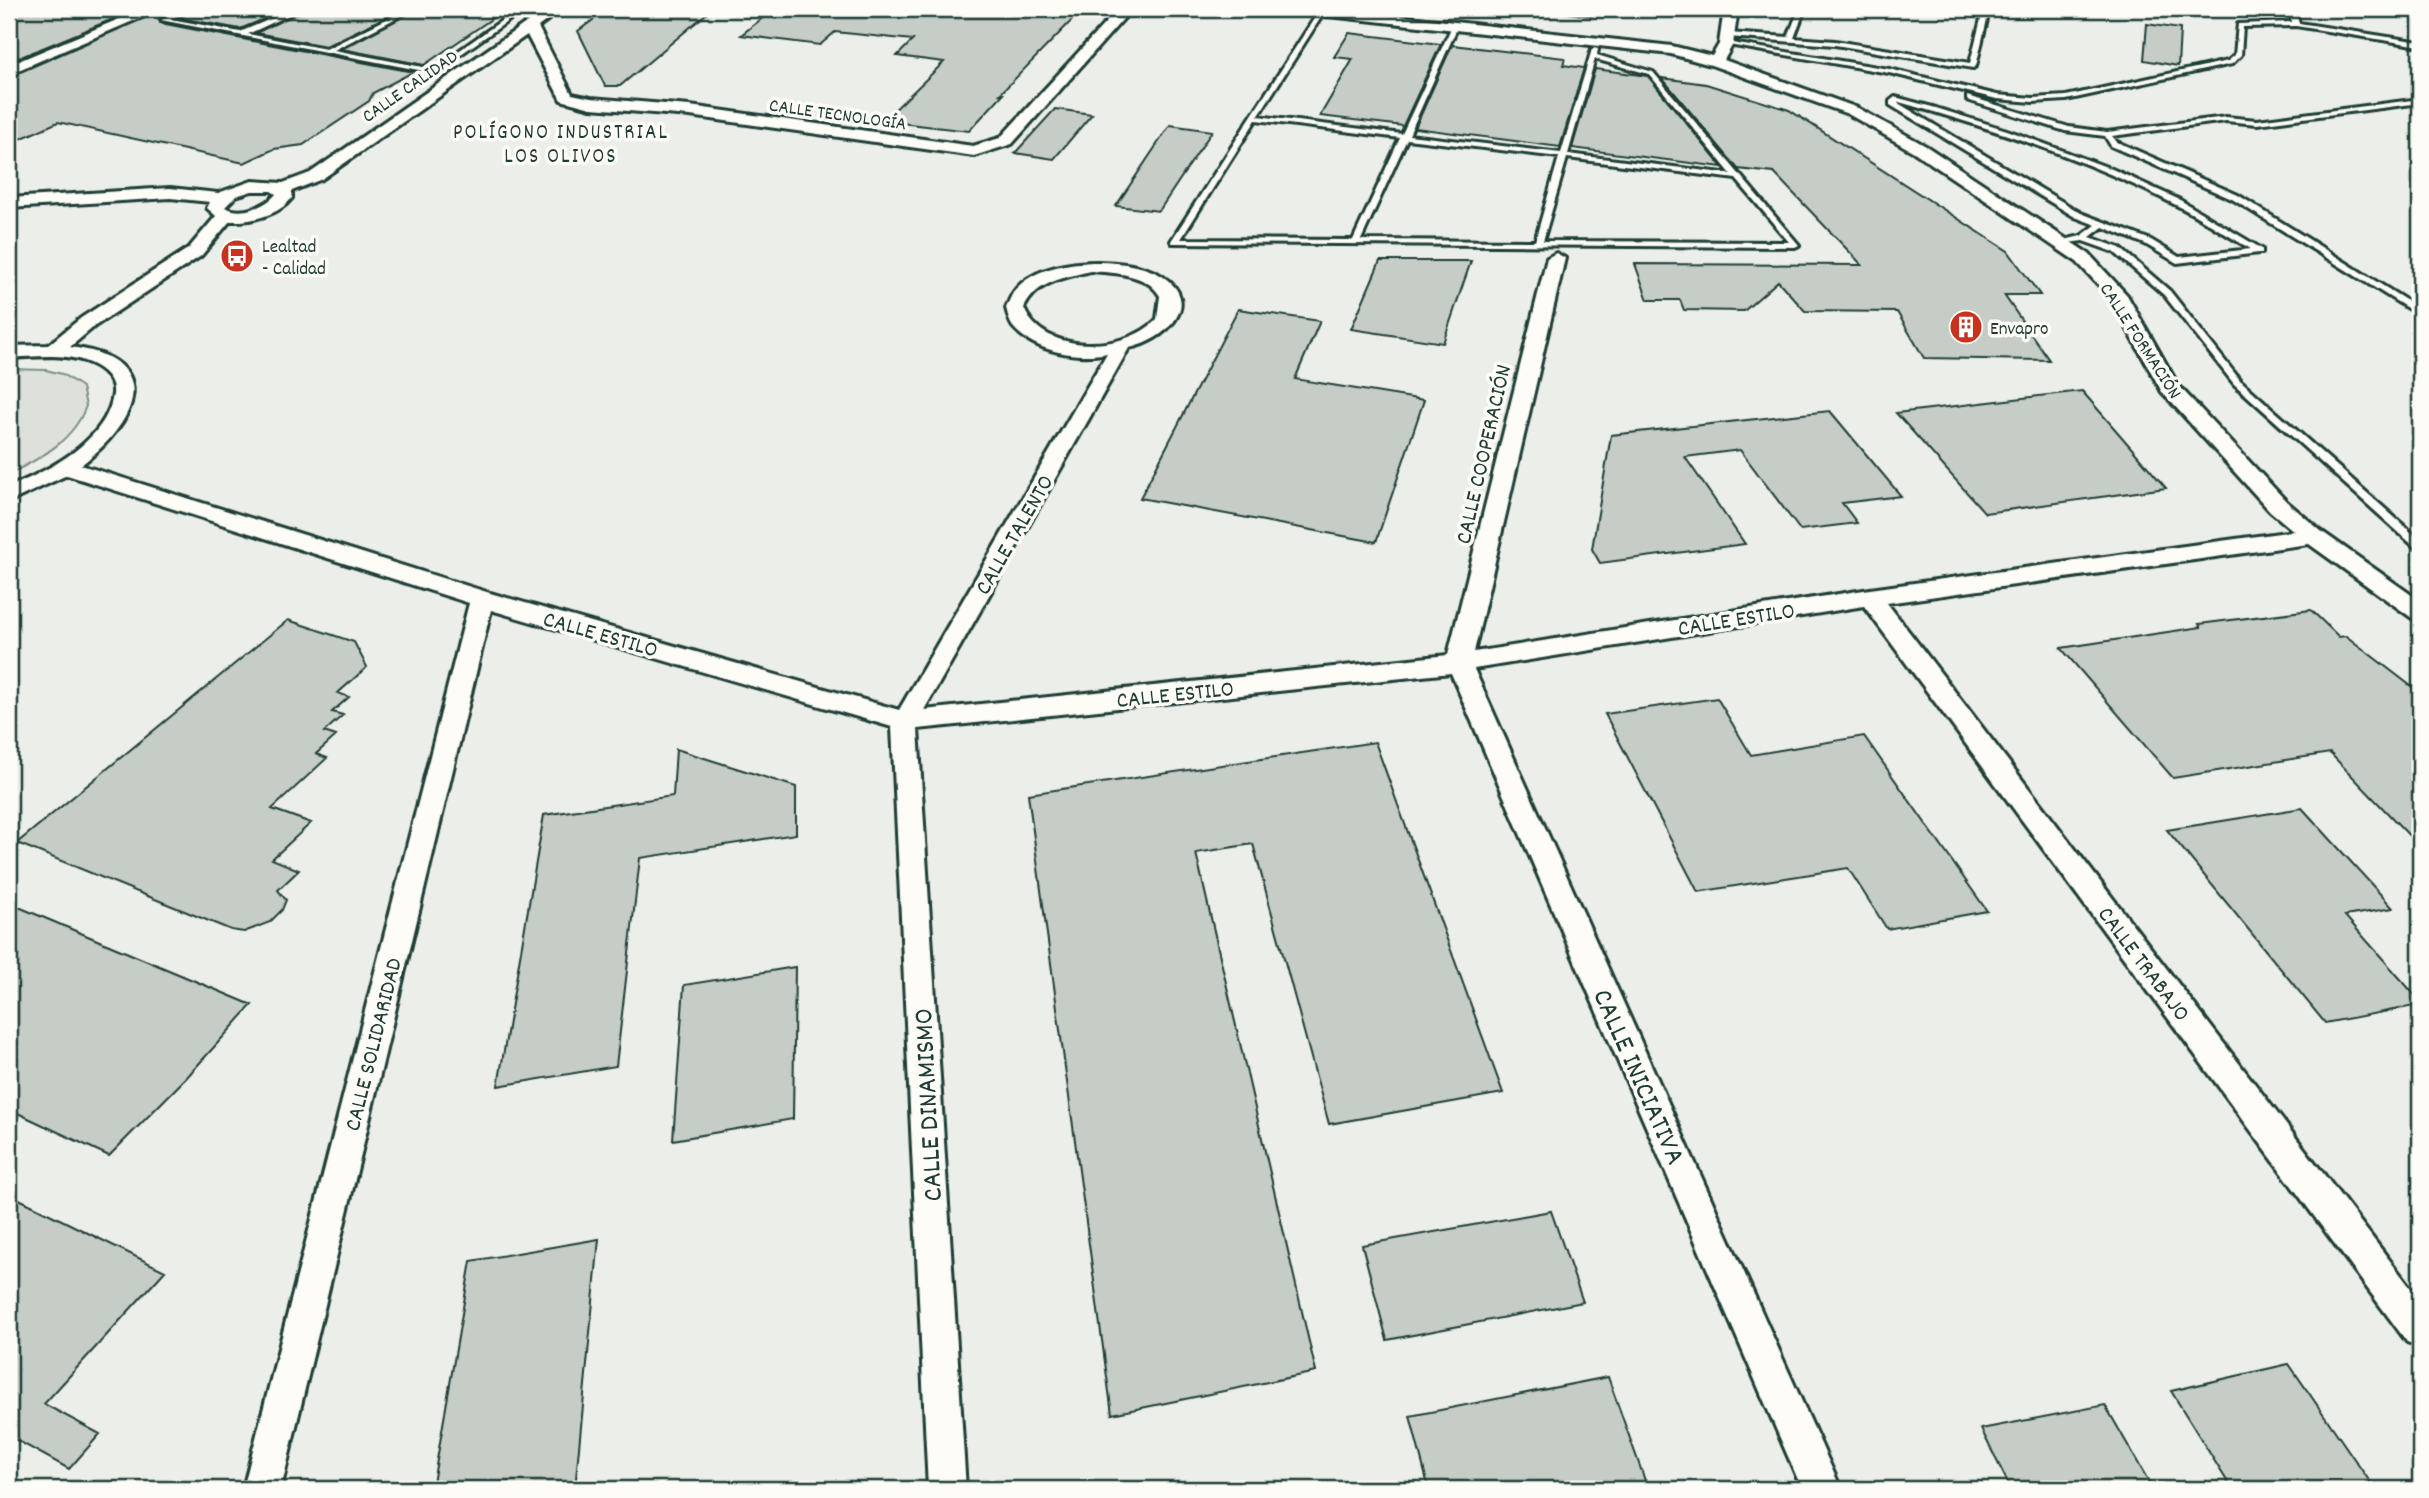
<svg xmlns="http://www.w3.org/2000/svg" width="2429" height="1498" font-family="Dekko,sans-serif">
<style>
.built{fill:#eceee9}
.green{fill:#dde0db;stroke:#7e8e88;stroke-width:2}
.building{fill:#c6cdc7;stroke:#1f3d34;stroke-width:2}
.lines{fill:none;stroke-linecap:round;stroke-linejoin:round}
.lane-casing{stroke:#1f3d34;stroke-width:6}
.street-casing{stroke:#1f3d34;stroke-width:6}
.lane{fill:#fdfcf7;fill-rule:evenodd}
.street{fill:#fdfcf7;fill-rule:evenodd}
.labels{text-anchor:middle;stroke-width:7;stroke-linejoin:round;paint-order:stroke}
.far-street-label{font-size:19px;fill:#1f3d34;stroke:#fdfcf7}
.far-poi-label{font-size:19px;fill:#1f3d34;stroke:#fdfcf7;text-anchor:start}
.far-neighbourhood-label{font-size:21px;letter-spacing:2px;fill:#1f3d34;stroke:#fdfcf7}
.street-label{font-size:23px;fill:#1f3d34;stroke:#fdfcf7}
.near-street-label{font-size:28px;fill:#1f3d34;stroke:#fdfcf7}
</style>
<rect width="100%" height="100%" fill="#fdfcf7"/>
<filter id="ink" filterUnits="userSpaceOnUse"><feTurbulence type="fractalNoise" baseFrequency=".0143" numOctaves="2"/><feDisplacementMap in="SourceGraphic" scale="14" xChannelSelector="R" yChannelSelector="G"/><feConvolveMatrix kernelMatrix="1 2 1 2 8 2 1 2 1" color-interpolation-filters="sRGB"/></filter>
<g filter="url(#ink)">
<!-- built -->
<path class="built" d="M9,9H2420V1489H9Z"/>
<!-- green -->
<path class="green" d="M9,369L46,370L62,374L82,387L86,406C74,440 40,459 9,474Z"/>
<!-- building -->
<path class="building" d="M9,9H137L9,62Z
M163,9H179L160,18V23L413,72L373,93L369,101L303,145L274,149L244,163L58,122L9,144V77Z
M195,9H288L240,29L180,18Z
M304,9H402L326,46L256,33Z
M416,9H506L424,65L342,49Z
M608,9H712L620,86H605L578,31Z
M774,9H1083L1000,94H1003L969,131L883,121L944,62L897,56L913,40L835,32L820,45L741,35Z
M2147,24L2180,29L2178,66L2144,60Z
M1349,33L1441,44L1403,126L1320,116L1353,59L1334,57Z
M1452,45L1565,58L1563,65L1584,68L1560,147L1415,128Z
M1595,69L1648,76L1722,167L1572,148Z
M1662,78L1706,84L1789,110L2008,251L2040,295H2004L2049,360L1924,358L1897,312L1805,311L1778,281L1744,311L1684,310L1680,300H1648L1635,264L1862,265L1774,173L1738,169Z
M1055,109L1092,114L1054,159L1015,153Z
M1170,125L1212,131L1159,211L1116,206Z
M1380,261H1471L1443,343L1351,329Z
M1238,309L1320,321L1295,379L1424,400L1376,542L1140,498Z
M2082,391L2166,488L1985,513L1896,413Z
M1830,411L1901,496L1842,503L1857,523L1800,530L1740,450L1685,457L1745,544L1600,563L1592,549L1611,435Z
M2311,610L2339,637L2346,636L2420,693V847L2330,753L2173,778L2061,648L2201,627L2199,624Z
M288,620L354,642L367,667L338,693L349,697L332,712L343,715L324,732L336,736L316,754L327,758L272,809L311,823L272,859L299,870L278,890L286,900L282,910L270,922L244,932L231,930L17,843Z
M1717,698L1751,755L1864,736L1987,911L1887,929L1848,868L1698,892L1605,714Z
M1375,742L1503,1093L1329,1124L1253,844L1196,853L1316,1372L1112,1414L1028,794Z
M676,749L796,787V834L640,858L616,1066L498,1086L544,815L673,796Z
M2302,808L2393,908L2345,916L2420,1001V1005L2325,1023L2167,830Z
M9,903L252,1005L187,1077L109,1156L9,1109Z
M795,967L793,1119L673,1140L684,985Z
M9,1194L165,1271L44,1404L100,1434L69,1469L9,1436Z
M1551,1211L1583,1302L1387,1340L1362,1245Z
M599,1239L575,1489H432L471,1261Z
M2289,1364L2359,1466L2375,1489H2232L2171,1391Z
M1608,1377L1648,1489H1429L1410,1416Z
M2105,1405L2153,1489H2011L1981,1429Z"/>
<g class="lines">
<defs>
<path id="lane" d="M185,9H193L171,19L240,32L294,9H302L248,34L326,49L407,9H414L334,50L433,69L518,9H525L434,73L161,20Z
M1322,9L1325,11L1258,116L1402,134L1452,26L1455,24L1458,26L1409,135L1561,153L1592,49L1595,47L1598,49L1597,55L1653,72L1799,245L1795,247L1172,243L1171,241L1319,11ZM1595,59L1649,74L1731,174L1568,154ZM1256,120L1400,138L1353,240L1181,239ZM1407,139L1559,157L1535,241L1361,240ZM1567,158L1736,179L1789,242L1543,241Z
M1554,9H1595L1591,14Z
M1799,9H1805L1794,38L1835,41L1970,63L1983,11H1969L1966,9H1989V11L1976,66L1973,68L1835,45L1728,37L1725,35L1728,33L1788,37Z
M2289,9H2295L2299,23L2420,42V46L2296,26L2243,27L2241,55L2232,64L2066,100L2033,102L1997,99L1889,73L1723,44L1726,42L1889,69L1997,95L2033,98L2066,96L2228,61L2235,55L2238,24L2292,22Z
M2411,9H2420V12L2412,10Z
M1967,96L2069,127L2107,132L2226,117L2257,120L2420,99V103L2257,124L2226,121L2112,136L2117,142L2238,195L2420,309V316L2232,199L2111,146L2105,136L2065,131L1967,100Z
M1895,97L1936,108L2007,130L2112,169L2180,200L2262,249V253H2259L2177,263L2145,244L2103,227L2090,237L2120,248L2170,291L2240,380L2420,540V549L2416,548L2234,384L2164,295L2114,252L2083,241L2060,244L2056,242L2081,236L2096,225L2075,217L1890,105V101ZM1899,102C1993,128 2085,159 2172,203C2199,216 2224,234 2251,249L2179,257L2151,240L2081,213L1898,103Z"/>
<path id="street" d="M143,9H161L9,74V65Z
M546,9H562L538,27L572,94L591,98L690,106L973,146L1000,138L1118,9H1132L1012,144L974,156L690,116L591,108L561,100L527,35L322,179L292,191V198C279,215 252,222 230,221L201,256L95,326L70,347C166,359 137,423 81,465L490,593L899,710L1107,353C1078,359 1035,352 1014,328C1009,323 1008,314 1006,308C1009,302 1011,294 1016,289C1043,256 1129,255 1162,276C1206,304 1163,342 1129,348L924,710L1448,655L1547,258L1556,253L1565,258L1474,652L1870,589L2294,531L2270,511L2162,392L2110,297L2077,262L1914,152L1848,114L1711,65L1671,54L1302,13L1295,9H1337L1672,46L1712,56L1719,44L1724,9H1738L1733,44L1724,60L1858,108L1926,146L2089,254L2127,295L2178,385L2286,501L2321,531L2420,601V620L2412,618L2309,544L1887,603L2420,1300V1347L2407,1342L1864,606L1474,669L1841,1489H1802L1451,673L918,729L966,1489H928L892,727L491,610L281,1489H243L469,603L67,475L9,502V487C48,471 107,441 113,394C115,377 99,366 84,361C61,353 33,357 9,358V346L48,345L81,318L189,248L216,216L207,208L210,202L170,198L9,208V198L170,188L218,193L252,181L283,183L310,173ZM252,191H271L276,194C265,207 241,216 225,207L236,196ZM1090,271C1114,273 1147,273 1160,296L1157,319C1126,353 1042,355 1024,308C1037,281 1064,278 1090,271Z"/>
</defs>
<!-- lane casing -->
<use href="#lane" class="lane-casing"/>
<!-- street casing -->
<use href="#street" class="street-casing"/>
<!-- lane -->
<use href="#lane" class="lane"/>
<!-- street -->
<use href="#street" class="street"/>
</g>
</g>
<!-- icons -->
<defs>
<symbol id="bus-disc" viewBox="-11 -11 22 22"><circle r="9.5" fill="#c8321e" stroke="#fdfcf7"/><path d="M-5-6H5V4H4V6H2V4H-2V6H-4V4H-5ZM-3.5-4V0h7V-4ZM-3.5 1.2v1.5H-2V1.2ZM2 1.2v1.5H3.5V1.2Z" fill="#fff"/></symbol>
<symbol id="building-disc" viewBox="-11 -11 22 22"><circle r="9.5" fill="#c8321e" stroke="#fdfcf7"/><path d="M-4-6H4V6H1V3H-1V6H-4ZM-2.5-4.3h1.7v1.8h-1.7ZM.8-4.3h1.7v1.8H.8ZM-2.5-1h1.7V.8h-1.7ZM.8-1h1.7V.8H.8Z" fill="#fff"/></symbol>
</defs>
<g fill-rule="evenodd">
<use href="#bus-disc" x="218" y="237" width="38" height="38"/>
<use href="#building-disc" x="1947" y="308" width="38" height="38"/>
</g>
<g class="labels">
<!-- far-street labels -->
<g class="far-street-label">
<text transform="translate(409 85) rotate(-35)" y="7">CALLE CALIDAD</text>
<text transform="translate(838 113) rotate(8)" y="7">CALLE TECNOLOGÍA</text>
<text transform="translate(2142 340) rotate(57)" y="7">CALLE FORMACIÓN</text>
</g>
<!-- far-poi labels -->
<g class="far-poi-label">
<text x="262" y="252">Lealtad<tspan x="262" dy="22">- Calidad</tspan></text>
<text x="1990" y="334">Envapro</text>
</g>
<!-- far-neighbourhood labels -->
<g class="far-neighbourhood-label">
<text x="561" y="138">POLÍGONO INDUSTRIAL<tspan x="561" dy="24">LOS OLIVOS</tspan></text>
</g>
<!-- street labels -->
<g class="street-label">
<text transform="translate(1482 454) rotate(-77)" y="8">CALLE COOPERACIÓN</text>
<text transform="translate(1013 534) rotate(-60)" y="8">CALLE TALENTO</text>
<text transform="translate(1736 618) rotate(-9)" y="8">CALLE ESTILO</text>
<text transform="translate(601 633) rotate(16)" y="8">CALLE ESTILO</text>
<text transform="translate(1175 693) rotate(-6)" y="8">CALLE ESTILO</text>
<text transform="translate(2145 963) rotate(53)" y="8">CALLE TRABAJO</text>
<text transform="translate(372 1044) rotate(-76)" y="8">CALLE SOLIDARIDAD</text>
</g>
<!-- near-street labels -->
<g class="near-street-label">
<text transform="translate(1641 1076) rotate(66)" y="10">CALLE INICIATIVA</text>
<text transform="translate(926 1105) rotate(-93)" y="10">CALLE DINAMISMO</text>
</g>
</g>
<!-- margin -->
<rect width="2429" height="1498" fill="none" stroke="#fdfcf7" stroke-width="35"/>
<rect x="18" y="18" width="2394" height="1463" fill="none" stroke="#1f3d34" stroke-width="2.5" filter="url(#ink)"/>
</svg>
